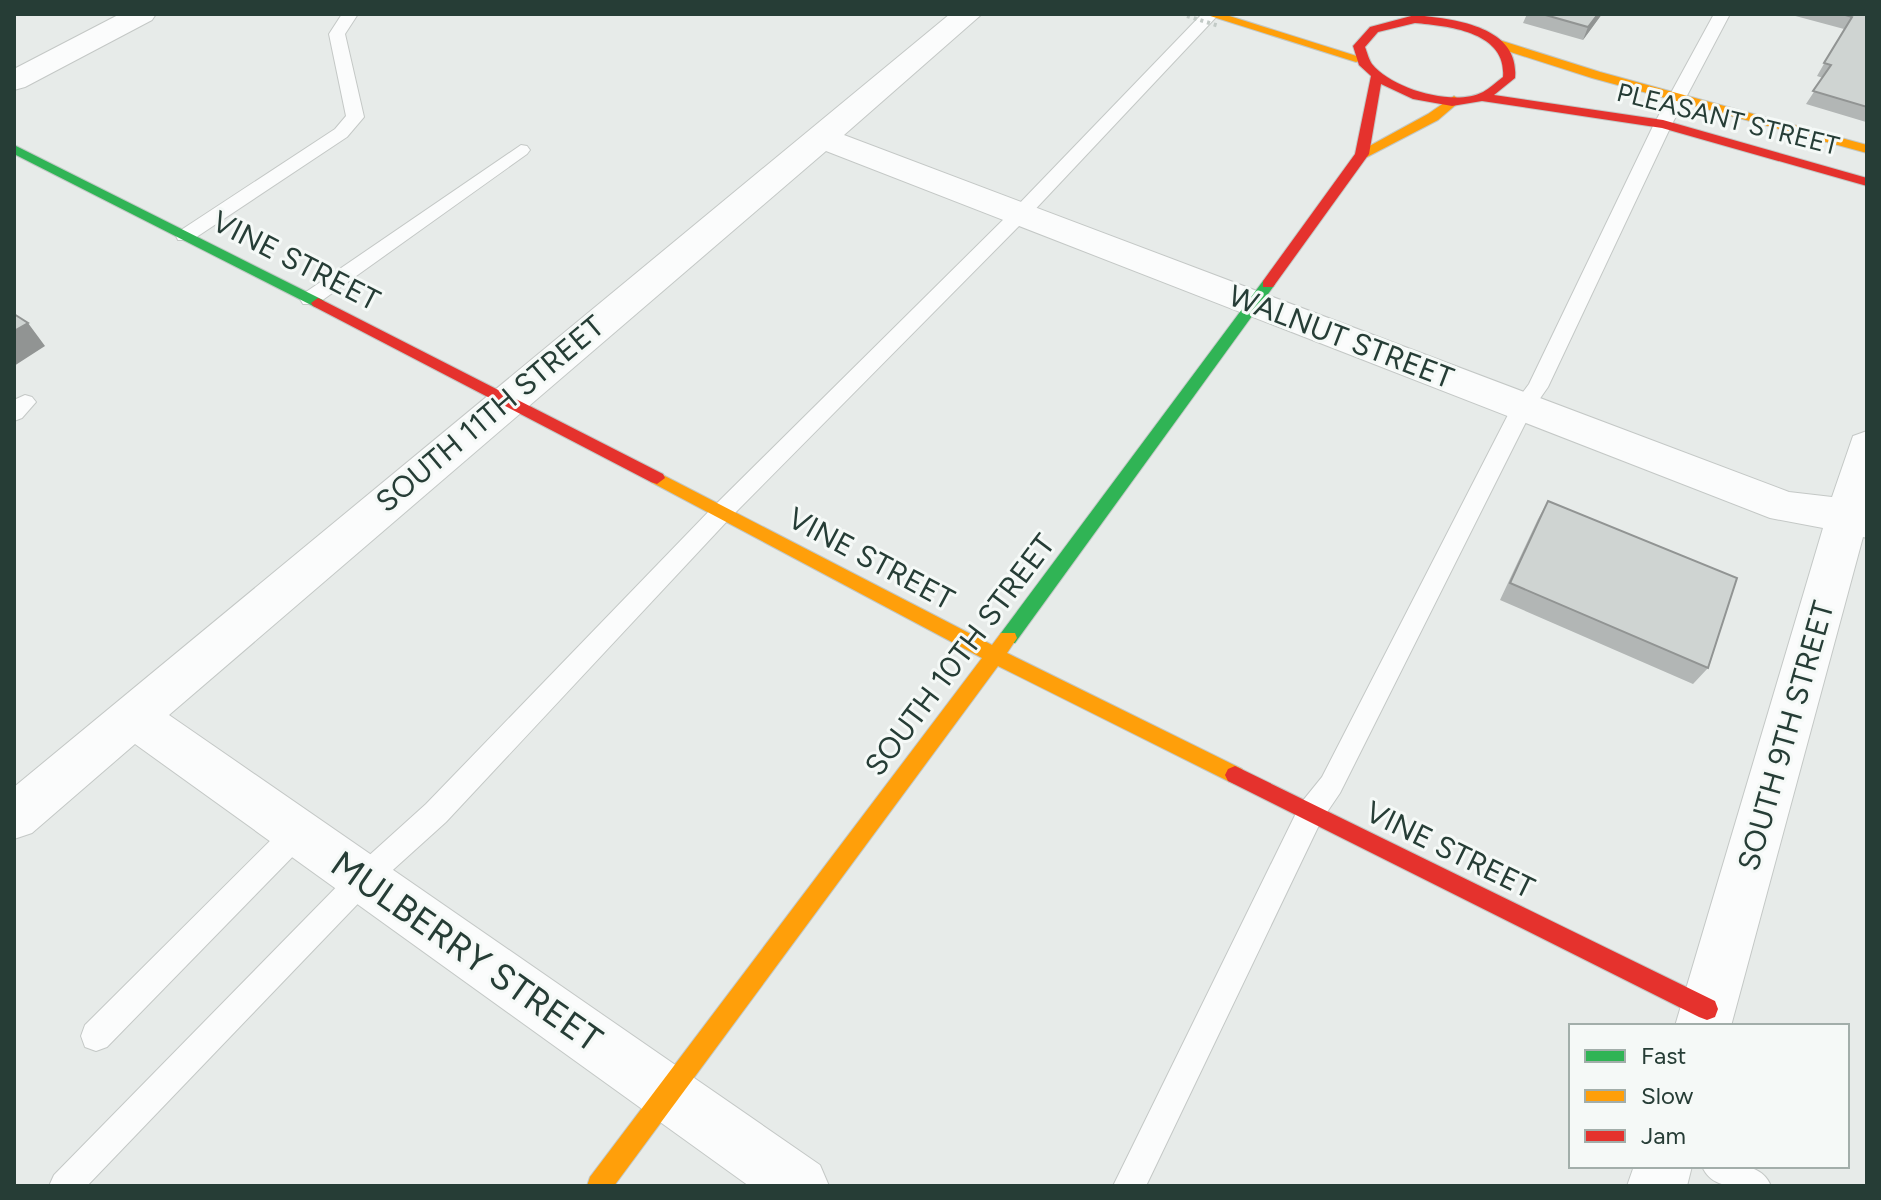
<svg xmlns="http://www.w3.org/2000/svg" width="1881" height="1200" font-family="Figtree,sans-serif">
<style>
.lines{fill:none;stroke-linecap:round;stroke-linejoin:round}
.lane-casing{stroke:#c4c8c6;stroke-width:2}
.street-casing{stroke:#c4c8c6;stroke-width:2}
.fast-casing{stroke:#c2c8c6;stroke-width:2}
.slow-casing{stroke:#c2c8c6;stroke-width:2}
.jam-casing{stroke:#c2c8c6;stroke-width:2}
.lane{fill:#fbfcfc;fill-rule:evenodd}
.street{fill:#fbfcfc;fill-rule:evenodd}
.fast{fill:#30b455;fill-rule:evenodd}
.slow{fill:#ff9f0a;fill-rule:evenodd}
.jam{fill:#e5322d;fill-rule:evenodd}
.path-bridge{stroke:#c2cac6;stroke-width:4;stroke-dasharray:3 4;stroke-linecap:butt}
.wall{fill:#b2b6b5}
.shaded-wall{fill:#919493}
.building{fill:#cfd4d2;stroke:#919493;stroke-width:2}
.labels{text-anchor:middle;stroke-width:6;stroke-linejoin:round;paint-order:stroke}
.far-street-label{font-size:26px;fill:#263d36;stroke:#f5f9f7}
.street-label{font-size:30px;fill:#263d36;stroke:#f5f9f7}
.near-street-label{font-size:36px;fill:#263d36;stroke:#f5f9f7}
</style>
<rect width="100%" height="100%" fill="#e7ebe9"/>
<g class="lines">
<defs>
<path id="lane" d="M342,14H358L345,34L364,117L347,137L192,240H178L176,236L178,232L335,129L346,116L329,34Z
M1202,14H1219L1028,217L730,518L446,822L374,887L87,1186H49L54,1175L354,869L426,804L714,506L1014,209Z
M1714,14H1730L1672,124L1548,387L1532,410L1340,793L1321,821L1146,1186H1113L1301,803L1322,777L1512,407L1529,384L1654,124Z
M521,145L527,146L530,150L527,154L317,304H303L300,299L303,294Z
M25,395L32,397L36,402L22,418L14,421V400Z
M298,820L308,823L312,832L308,841L107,1047L96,1051L85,1047L81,1036L85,1025L288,823Z
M1702,1166C1727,1166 1760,1159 1771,1186C1746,1186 1713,1193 1702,1166Z"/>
<path id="street" d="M120,14H156L152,20L25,87L14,90V69Z
M950,14H982L844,135L1789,492L1832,497L1853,436L1867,431V538L1863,537L1731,1026H1675L1823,528L1770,518L826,151L169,715L820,1165L829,1186H749L135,744L32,833L14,839V787Z
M1634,1166H1692L1687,1186H1627Z"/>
<path id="fast" d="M14,145L323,300L325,303L318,308L313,306L14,154Z
M1268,279L1275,284L1273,287L1015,643H1001L999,638L1001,633L1263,281Z"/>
<path id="slow" d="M1204,14H1223L1366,59L1356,62Z
M1496,39L1600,72L1867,145V153L1592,78L1492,46L1490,43Z
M1454,96L1460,100L1458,103L1438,120L1367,157H1357L1355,154L1428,114Z
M657,472L992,645L1001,633H1015L1017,638L1007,653L1242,769L1245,775L1242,781L1235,784L1228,781L998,666L614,1186H587L590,1177L982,658L651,482L649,478Z"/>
<path id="jam" d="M1415,15C1454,19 1520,26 1515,78L1494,95L1663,120L1867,178V186L1662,128L1482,101L1452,106L1413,99L1381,84L1369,154L1273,287H1263V281L1355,154L1371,76L1359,65L1353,46L1370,27ZM1415,23C1449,26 1507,32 1503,77C1496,82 1490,88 1483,92C1454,107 1392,89 1372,64C1369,60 1367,52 1365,47L1378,32Z
M318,298L663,474L665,478L657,484L651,482L313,306L311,303Z
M1235,766L1715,1001L1718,1009L1715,1017L1707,1020L1699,1017L1228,781L1225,775L1228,769Z"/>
</defs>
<!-- lane casing -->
<use href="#lane" class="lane-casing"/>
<!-- street casing -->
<use href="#street" class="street-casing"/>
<!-- fast casing -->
<use href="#fast" class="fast-casing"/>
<!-- slow casing -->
<use href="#slow" class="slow-casing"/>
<!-- jam casing -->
<use href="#jam" class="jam-casing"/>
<!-- lane -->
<use href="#lane" class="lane"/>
<!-- street -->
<use href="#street" class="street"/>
<!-- fast -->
<use href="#fast" class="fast"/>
<!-- slow -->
<use href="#slow" class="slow"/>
<!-- jam -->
<use href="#jam" class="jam"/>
<!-- path-bridge -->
<path class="path-bridge" d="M1187,16L1219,26"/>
</g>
<!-- wall -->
<path class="wall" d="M1527,14H1602L1583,40L1523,23Z
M1788,14H1867V120L1866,122L1806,104L1823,78L1817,76L1844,29Z
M1548,501L1708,668L1693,684L1500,600L1538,519Z"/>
<!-- shaded-wall -->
<path class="shaded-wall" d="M1598,14H1602L1583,40L1588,27Z
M28,323L45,346L14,366V331Z"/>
<!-- building -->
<path class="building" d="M1542,14H1598L1588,27Z
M1842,14H1867V107L1813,91L1831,65L1824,63L1852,17Z
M14,314L28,323L14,331Z
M1548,501L1737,578L1708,668L1510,583Z"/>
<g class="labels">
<!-- far-street labels -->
<g class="far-street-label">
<text transform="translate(1728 119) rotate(14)" y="9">PLEASANT STREET</text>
</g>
<!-- street labels -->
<g class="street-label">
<text transform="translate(296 261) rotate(27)" y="10">VINE STREET</text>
<text transform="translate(1341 337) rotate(21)" y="10">WALNUT STREET</text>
<text transform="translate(490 414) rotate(-40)" y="10">SOUTH 11TH STREET</text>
<text transform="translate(871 559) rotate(28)" y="10">VINE STREET</text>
<text transform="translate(960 655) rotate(-53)" y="10">SOUTH 10TH STREET</text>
<text transform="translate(1786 736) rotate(-74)" y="10">SOUTH 9TH STREET</text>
<text transform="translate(1450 850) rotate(26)" y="10">VINE STREET</text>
</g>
<!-- near-street labels -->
<g class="near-street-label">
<text transform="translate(467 951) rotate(35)" y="13">MULBERRY STREET</text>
</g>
</g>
<!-- border -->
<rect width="1881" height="1200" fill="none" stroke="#263d36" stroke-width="32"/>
<!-- legend -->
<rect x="1569" y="1024" width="280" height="144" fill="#f5f9f7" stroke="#a2aeaa" stroke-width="2"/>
<rect x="1585" y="1050" width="40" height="12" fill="#30b455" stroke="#a2aeaa" stroke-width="2"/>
<text x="1641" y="1064" font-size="24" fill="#263d36">Fast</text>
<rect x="1585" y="1090" width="40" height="12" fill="#ff9f0a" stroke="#a2aeaa" stroke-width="2"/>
<text x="1641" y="1104" font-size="24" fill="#263d36">Slow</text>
<rect x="1585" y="1130" width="40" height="12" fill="#e5322d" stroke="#a2aeaa" stroke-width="2"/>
<text x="1641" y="1144" font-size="24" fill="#263d36">Jam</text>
</svg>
